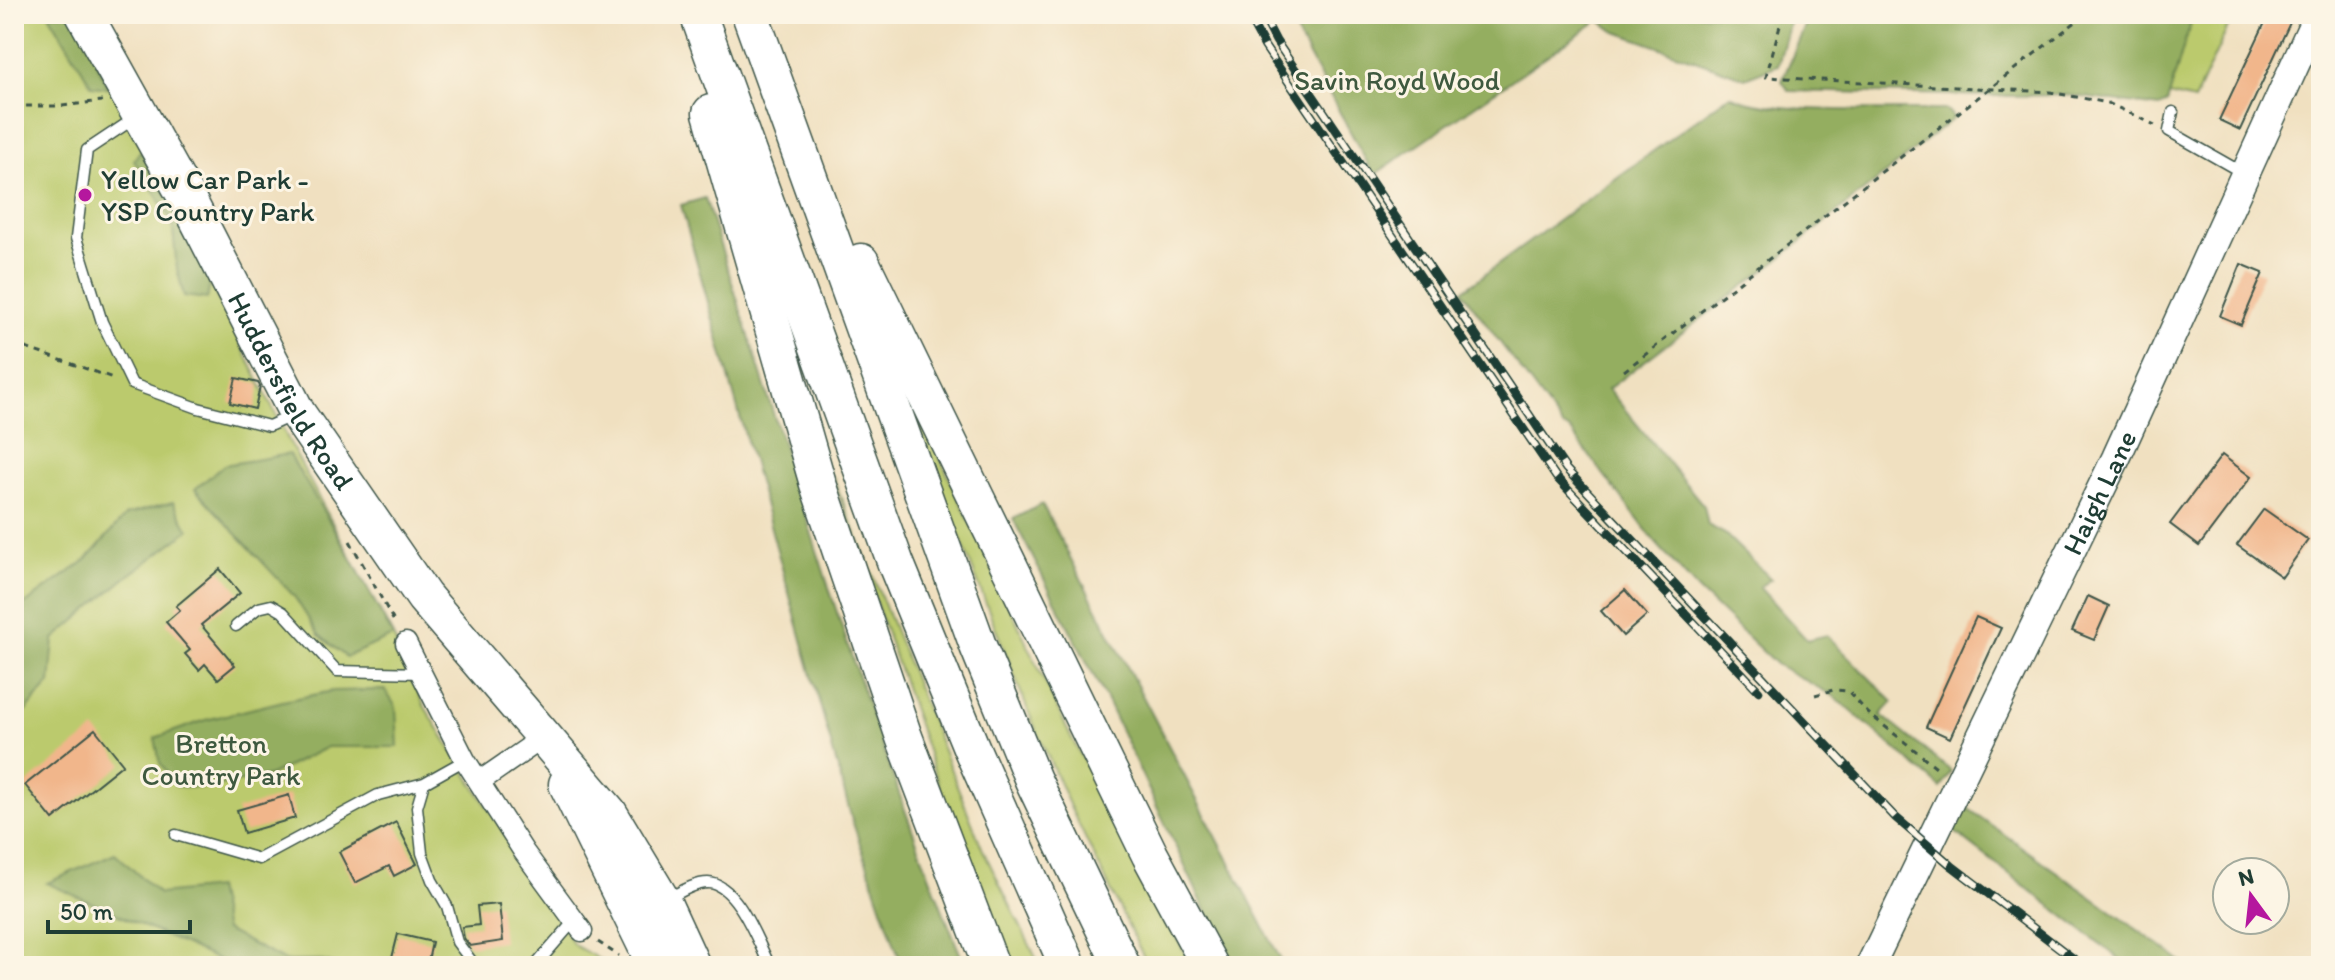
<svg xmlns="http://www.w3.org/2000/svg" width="2335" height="980" font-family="Itim,sans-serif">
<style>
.green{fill:#bbca6d;stroke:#6d8450;stroke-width:2}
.forest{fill:#94ae60;stroke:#5a764a;stroke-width:2}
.building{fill:#f1b68b}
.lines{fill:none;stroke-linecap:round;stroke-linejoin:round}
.lane-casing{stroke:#3e5549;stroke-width:13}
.street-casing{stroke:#3e5549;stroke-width:23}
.secondary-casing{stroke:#3e5549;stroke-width:31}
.highway-casing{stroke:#3e5549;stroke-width:39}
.path{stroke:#3e5549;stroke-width:3;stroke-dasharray:6 6;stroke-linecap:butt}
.lane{stroke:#fff;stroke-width:10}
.street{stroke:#fff;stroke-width:20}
.secondary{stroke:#fff;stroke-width:28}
.highway{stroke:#fff;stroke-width:36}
.rail-casing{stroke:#1f3d34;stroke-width:9}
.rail{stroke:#fcf5e5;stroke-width:6;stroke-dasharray:18;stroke-linecap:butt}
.poi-dot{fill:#b5179e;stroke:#fcf5e5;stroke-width:3}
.labels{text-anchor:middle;stroke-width:6;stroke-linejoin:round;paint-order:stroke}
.park-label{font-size:28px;fill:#3e593f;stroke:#fcf5e5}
.poi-label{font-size:28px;fill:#1f3d34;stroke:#fcf5e5;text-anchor:start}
.street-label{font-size:28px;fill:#1f3d34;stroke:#fcf5e5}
</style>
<rect width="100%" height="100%" fill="#fcf5e5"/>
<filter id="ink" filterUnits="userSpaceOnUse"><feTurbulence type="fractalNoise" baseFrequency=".0125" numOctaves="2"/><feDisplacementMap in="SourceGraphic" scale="16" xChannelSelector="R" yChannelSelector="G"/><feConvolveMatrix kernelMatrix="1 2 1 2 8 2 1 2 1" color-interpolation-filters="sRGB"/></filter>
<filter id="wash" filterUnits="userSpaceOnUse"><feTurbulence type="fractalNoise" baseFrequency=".006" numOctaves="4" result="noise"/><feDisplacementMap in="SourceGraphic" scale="32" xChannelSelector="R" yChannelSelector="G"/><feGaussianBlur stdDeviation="1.8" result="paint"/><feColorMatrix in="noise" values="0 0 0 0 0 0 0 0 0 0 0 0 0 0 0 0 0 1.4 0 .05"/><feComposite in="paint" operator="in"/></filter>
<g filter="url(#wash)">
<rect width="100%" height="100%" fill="#f0e0c0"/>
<!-- green -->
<path class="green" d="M14,14H70L109,81L295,453L393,636L423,704L574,945L611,966H14Z
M2193,14H2234L2194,101L2169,95Z
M901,387L907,388L1070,735L1192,966H1148L1071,809L1031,718Z
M833,477L983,850L1040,966H1001Z"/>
<!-- forest -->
<path class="forest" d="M49,14H75L108,88L92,86Z
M1286,14H1792L1778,65L1745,78L1614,31L1599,20L1374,175Z
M1810,14H2193L2167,103L2160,107L2067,95L1998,96L1789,91L1782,81Z
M1730,95C1768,116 1898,109 1947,110L1954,118L1778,260L1608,389L1704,506L1708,525L1725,534L1771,579L1759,587L1807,640L1827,635L1893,702L1881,715L1951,771L1941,788L1835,697L1776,664L1698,590L1656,543L1569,429L1563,427L1462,291Z
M140,151L213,270L207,299L184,296L177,269L172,221L134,160Z
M705,198C788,455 863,716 965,966H902L853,823L681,205Z
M289,454L349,554L393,636L346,657L319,635L294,596L195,489L224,465Z
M173,502L189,530L123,580L54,639L50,683L14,725V612L86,560L126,515Z
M1042,504L1284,966H1232L1107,701L1013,519Z
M385,690L396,707L398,747H327L269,776L203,788L176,786L160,763L155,738L206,720L283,701L333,691Z
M1966,807L2188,966H2129L1951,829Z
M115,853L159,894L216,888L225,930L285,961H322L341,966H232L47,883Z"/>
<g id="blocks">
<!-- building -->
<path class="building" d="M2269,14H2294L2240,130L2219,120Z
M2241,264L2263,273L2241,325L2220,316Z
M236,378L258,383L260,386L255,409L230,403Z
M2222,455L2251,477L2199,546L2170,524Z
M2264,509L2308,540L2282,577L2237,545Z
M220,569L240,593L201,625L235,665L218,679L205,664L199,670L185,654L190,650L166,622L180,610L176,606Z
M1625,590L1647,615L1623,636L1601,611Z
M2088,596L2109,606L2094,640L2072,631Z
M1976,617L2001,628L1950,738L1926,727Z
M95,729L123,764L53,820L25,785Z
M289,795L295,818L244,833L237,810Z
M396,822L417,864L394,876L389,866L355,883L339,852Z
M499,904L503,941L470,946L464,938L462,927L479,925L477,906Z
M398,934L432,942L427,966H390Z"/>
</g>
</g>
<g filter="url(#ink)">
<use href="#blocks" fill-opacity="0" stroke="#3e5549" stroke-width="2"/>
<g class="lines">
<defs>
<path id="lane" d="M2173,112L2169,131L2243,173
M135,118L87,150L76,238L102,322L132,384L198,408L269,426L291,416
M236,626L258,608L271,605L283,612L337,671L421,673
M465,760L424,783L417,807L422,853L432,880L447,906L457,942L475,966
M176,835L259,859L378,795L424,783
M667,899C679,893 694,883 708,883C737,883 758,943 770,966
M535,966L574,921"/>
<path id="street" d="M406,643L465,760L524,852L582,931
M479,782L544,737"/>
<g id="secondary">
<path id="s1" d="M1870,966L2116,458L2318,14"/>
</g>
<g id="highway">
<path id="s2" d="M84,14L191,206L297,413L424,597L609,813L662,901L692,966"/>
<path d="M698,14L896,564L971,747L1068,966"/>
<path d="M750,14L978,646L1033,780L1122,966"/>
<path d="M711,113L818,484L904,737L991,966"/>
<path d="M861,262L1150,855L1210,966"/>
<path d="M567,784L656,966"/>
</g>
</defs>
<!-- lane casing -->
<use href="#lane" class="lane-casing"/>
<!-- street casing -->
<use href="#street" class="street-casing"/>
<!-- secondary casing -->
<use href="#secondary" class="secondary-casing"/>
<!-- highway casing -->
<use href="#highway" class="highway-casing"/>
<!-- path -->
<path class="path" d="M1783,14L1766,77L2050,92L2108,103L2155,125
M14,106H62L102,101
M14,202L21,200
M14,344L113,378
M1624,371L2086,14
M350,541L396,625
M1815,695L1833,690L1848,691L1868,713L1940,770
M598,942L619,956"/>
<!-- lane -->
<use href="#lane" class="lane"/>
<!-- street -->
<use href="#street" class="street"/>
<!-- secondary -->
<use href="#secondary" class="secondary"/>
<!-- highway -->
<use href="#highway" class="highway"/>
<defs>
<path id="rail" d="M1247,14L1265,47L1556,477L1759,691
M1262,14L1276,41L1566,469L1895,817L1952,866L2083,966"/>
</defs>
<!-- rail casing -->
<use href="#rail" class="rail-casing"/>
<!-- rail -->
<use href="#rail" class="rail"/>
</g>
</g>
<!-- markers -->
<circle class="poi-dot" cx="85" cy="195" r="8"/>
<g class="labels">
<!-- park labels -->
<g class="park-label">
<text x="1397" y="90">Savin Royd Wood</text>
<text x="221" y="753">Bretton<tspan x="221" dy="32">Country Park</tspan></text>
</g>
<!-- poi labels -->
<g class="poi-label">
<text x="101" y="189">Yellow Car Park -<tspan x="101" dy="32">YSP Country Park</tspan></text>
</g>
<!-- street labels -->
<g class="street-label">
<text dy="10" stroke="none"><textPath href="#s2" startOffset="430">Huddersfield Road</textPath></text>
<text dy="10" stroke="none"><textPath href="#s1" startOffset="526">Haigh Lane</textPath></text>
</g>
</g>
<!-- margin -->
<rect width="2335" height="980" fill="none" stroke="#fcf5e5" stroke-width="48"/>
<!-- north arrow -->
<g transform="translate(2251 896) rotate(345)"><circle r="38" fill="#fcf5e5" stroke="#a4ab9e" stroke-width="2"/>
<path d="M0-6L14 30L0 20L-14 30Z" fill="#b5179e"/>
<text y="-12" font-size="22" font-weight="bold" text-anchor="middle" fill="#1f3d34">N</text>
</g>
<!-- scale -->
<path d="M48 920v12h142v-12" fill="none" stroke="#1f3d34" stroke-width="4"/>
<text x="60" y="920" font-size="24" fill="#1f3d34" stroke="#fcf5e5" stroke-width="6" paint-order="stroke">50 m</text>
</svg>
